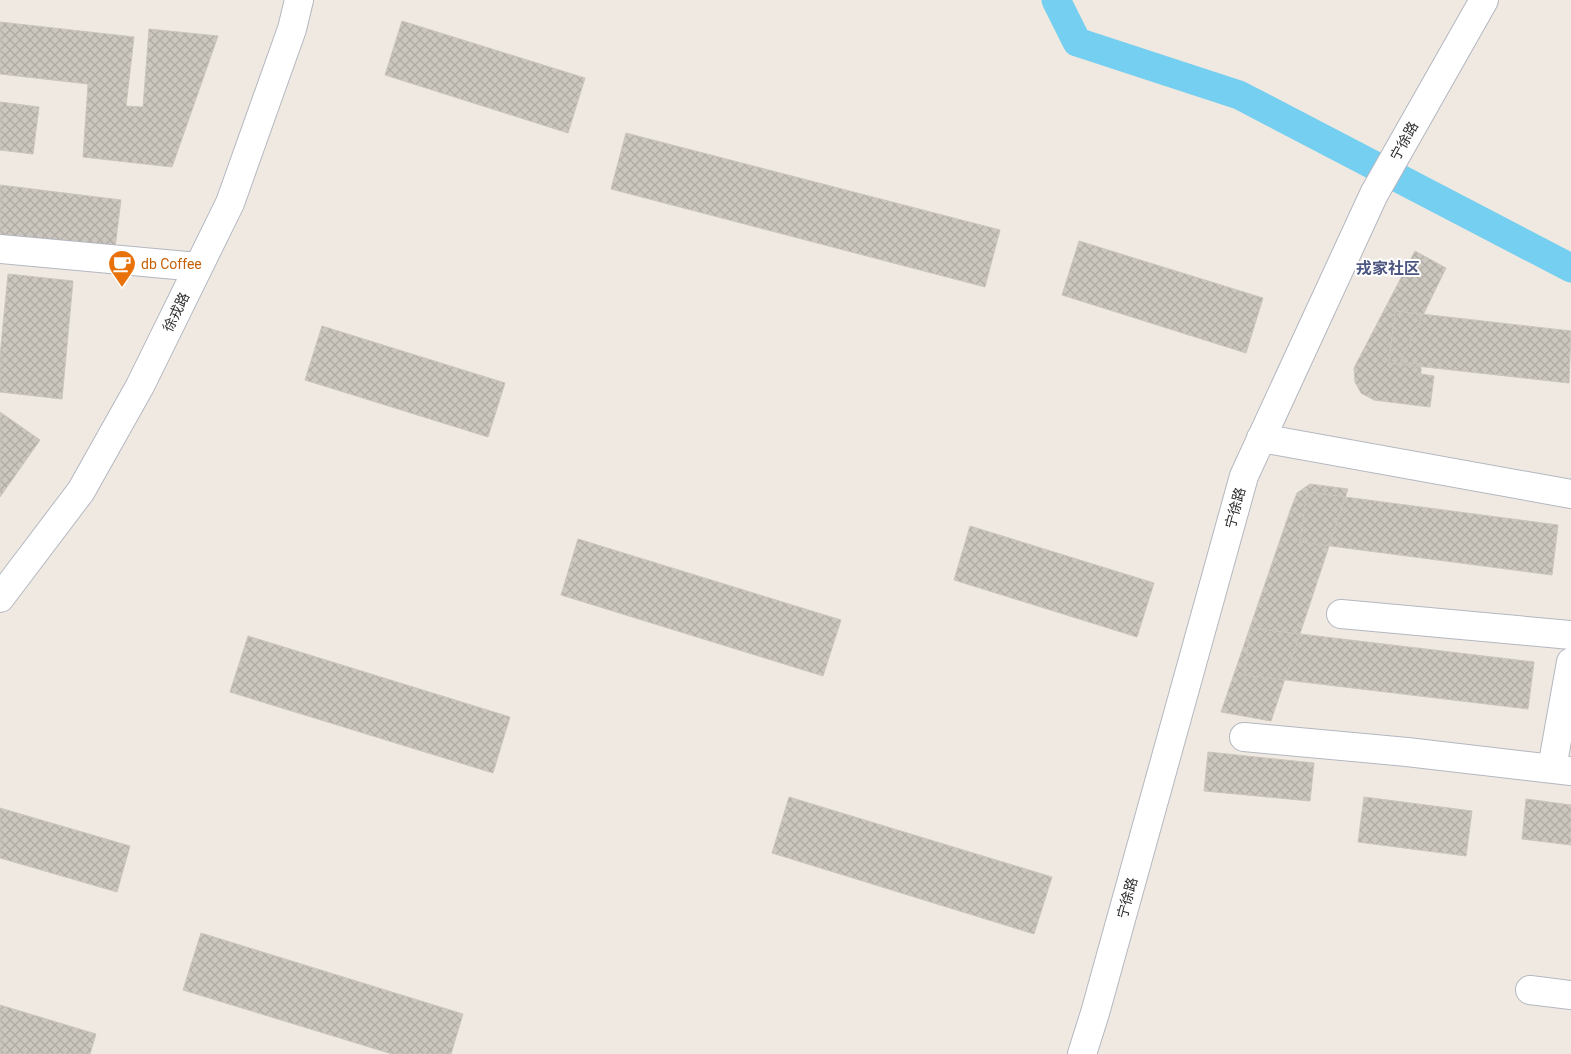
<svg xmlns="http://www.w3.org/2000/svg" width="1571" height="1054" font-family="Roboto,'Noto Sans SC',sans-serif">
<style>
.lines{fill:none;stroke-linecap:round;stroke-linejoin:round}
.canal{stroke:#75cff0;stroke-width:29}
.building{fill:url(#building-cross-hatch);stroke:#cbc5ba}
.minor-casing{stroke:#b4b7c1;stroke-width:30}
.minor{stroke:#fff;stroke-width:28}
.labels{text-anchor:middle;stroke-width:4;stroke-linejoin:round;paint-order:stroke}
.street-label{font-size:14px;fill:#2e2e2e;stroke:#fff}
.food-label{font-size:14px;fill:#c56008;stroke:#fff;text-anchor:start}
.quarter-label{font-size:16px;font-weight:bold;fill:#4d5680;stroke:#fff}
</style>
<defs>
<pattern id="building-cross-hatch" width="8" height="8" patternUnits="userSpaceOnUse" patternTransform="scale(1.25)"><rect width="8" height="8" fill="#cbc7bf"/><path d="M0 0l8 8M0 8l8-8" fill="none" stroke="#afaba4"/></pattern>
</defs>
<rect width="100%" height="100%" fill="#efe9e1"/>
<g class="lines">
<!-- canal -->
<path class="canal" d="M1056,0L1077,42L1239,95L1571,268"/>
</g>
<!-- building -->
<path class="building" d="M402,21L585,78L568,133L385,75Z
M0,22L134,37L126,106L143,107L149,29L218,36L172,167L83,157L88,84L0,74Z
M0,102L39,107L33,154L0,150Z
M626,133L1000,230L985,287L611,189Z
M0,185L121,200L114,256L0,242Z
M1079,241L1263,298L1246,353L1062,295Z
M1415,251L1446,268L1400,362L1421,364V374L1434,376L1430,407L1374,400L1361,393L1355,382L1354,368Z
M8,274L73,281L62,399L0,392V356Z
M1395,311L1571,331L1569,383L1389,363Z
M322,326L505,383L488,437L305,380Z
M0,412L40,440L0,497Z
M1310,484L1348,489L1271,721L1221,712L1290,511L1297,493Z
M1307,492L1558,525L1552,575L1300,542Z
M970,526L1154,583L1137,637L954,580Z
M578,539L841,620L823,676L561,595Z
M1250,628L1534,662L1528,709L1244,675Z
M248,636L510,717L493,773L230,692Z
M1208,752L1314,763L1310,801L1204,791Z
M789,797L1052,877L1034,934L772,853Z
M1364,797L1472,811L1466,856L1358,842Z
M1526,799L1571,805V845L1522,839Z
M0,808L130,846L117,892L0,858Z
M201,933L463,1014L451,1054H392L183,990Z
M0,1005L96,1034L90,1054H0Z"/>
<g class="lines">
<defs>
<path id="minor" d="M0,249L198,267
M1261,438L1571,494
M0,598L81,491L140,386L230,203L292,29L299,0
M1341,614L1571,635
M1244,737L1407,752L1571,771
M1552,768L1571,662
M1530,990L1571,995
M1082,1054L1095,1013L1244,476L1374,194L1484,0"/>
</defs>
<!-- minor casing -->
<use href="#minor" class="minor-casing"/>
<!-- minor -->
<use href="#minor" class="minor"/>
</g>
<!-- icons -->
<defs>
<symbol id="cafe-pin" viewBox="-11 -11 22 30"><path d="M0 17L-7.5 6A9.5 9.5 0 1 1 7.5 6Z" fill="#e8710a" stroke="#fff"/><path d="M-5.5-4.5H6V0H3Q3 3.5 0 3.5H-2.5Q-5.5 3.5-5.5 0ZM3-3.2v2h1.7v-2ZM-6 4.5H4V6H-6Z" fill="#fff"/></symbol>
</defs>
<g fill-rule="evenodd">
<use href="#cafe-pin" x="106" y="248" width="32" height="43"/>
</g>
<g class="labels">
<!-- street labels -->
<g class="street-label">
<text transform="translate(1404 141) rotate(-61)" y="5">宁徐路</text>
<text transform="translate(176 312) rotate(-64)" y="5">徐戎路</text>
<text transform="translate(1235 508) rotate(-75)" y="5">宁徐路</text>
<text transform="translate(1127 898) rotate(-75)" y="5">宁徐路</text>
</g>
<!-- food labels -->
<g class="food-label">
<text x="141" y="269">db Coffee</text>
</g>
<!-- quarter labels -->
<g class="quarter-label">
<text x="1388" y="274">戎家社区</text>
</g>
</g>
</svg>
